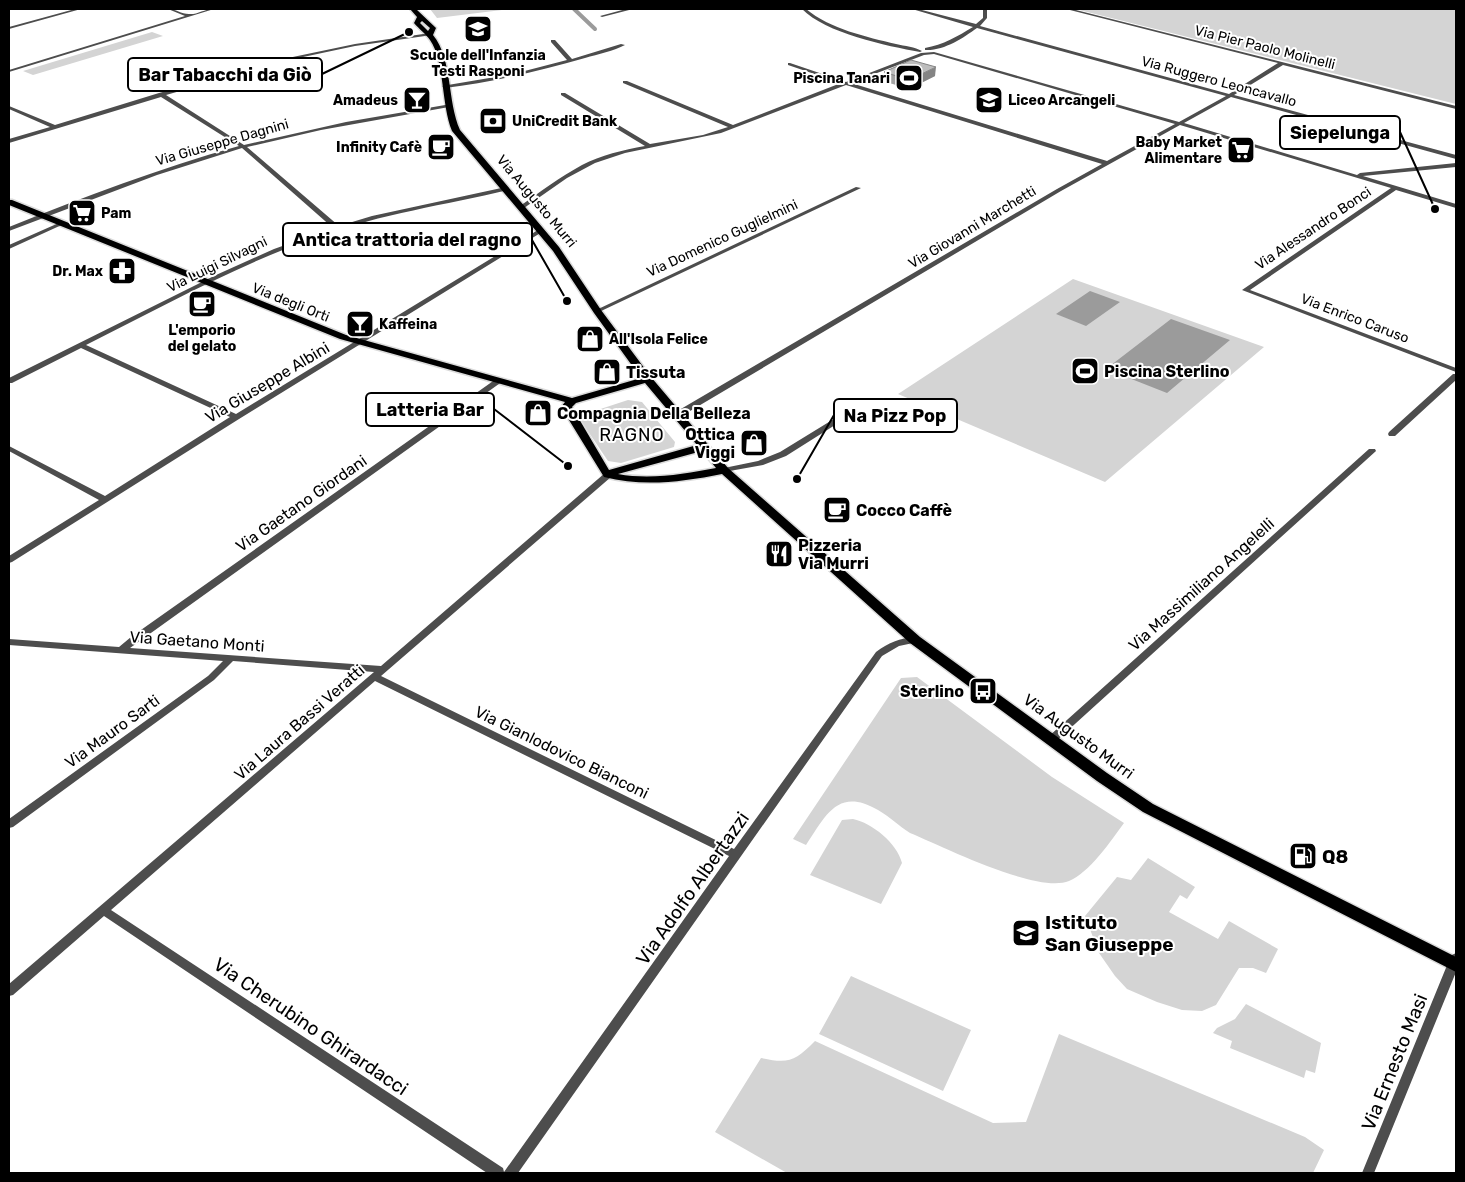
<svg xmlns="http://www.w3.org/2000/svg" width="1465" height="1182" font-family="Rubik,sans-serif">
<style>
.green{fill:#d4d4d4}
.water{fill:#9b9b9b}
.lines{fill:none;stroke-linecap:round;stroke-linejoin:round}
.stream{stroke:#9b9b9b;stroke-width:4}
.major-casing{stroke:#dbdbdb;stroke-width:3}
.minor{fill:#4d4d4d;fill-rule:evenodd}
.major{fill:#000;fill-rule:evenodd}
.wall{fill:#a3a3a3}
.shaded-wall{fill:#848484}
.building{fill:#bdbdbd;stroke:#848484}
.labels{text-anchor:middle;stroke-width:4;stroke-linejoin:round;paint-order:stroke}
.far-street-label{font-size:14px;fill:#000;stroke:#fff}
.far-poi-label{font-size:14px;font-weight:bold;fill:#000;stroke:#fff;text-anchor:end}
.poi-label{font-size:16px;font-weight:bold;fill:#000;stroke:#fff;text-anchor:start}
.street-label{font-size:16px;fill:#000;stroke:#fff}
.neighbourhood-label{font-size:18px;letter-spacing:1px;fill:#000;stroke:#fff}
.near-poi-label{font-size:19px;font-weight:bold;fill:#000;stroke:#fff;text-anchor:start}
.near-street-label{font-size:19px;fill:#000;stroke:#fff}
.leader{fill:none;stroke:#000;stroke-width:2}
.callout-dot{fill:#000;stroke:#fff;stroke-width:2}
.callout{fill:#fff;stroke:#000;stroke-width:2}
.callout-label{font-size:18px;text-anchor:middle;font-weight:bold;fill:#000}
</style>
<rect width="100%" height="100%" fill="#fff"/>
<!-- green -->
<path class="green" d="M430,9H510L437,18Z
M1075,9H1456V104Z
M152,32L163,36L33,75L23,71Z
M1073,279L1264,347L1105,482L898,394Z
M628,400L642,402L675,442L674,447L621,463L608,461L579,418V416Z
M917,677L1052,777L1124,823C1111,841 1089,873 1069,881C1037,894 944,847 910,833C899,826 890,817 878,810C838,787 826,815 806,845L793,839L901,678Z
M853,819C872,823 897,843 902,863L881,904L810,875L842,820Z
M1148,858L1195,887L1187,899L1180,895L1169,912L1218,939L1229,921L1278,949L1266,973L1253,968H1239L1216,1005L1202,1011L1182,1010L1157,1002L1127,989L1115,976L1099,953L1085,916L1117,877L1131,880Z
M851,976L971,1030L943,1091L819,1034Z
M1246,1004L1321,1043L1315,1073L1306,1070L1304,1078L1230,1048L1232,1041L1213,1033L1217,1028L1235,1019Z
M1059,1034L1305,1137L1324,1150L1313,1173H787L715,1132L761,1058C789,1064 795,1061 815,1041L993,1123L1026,1122Z"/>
<!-- water -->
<path class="water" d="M1090,291L1120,302L1086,326L1056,314Z
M1171,319L1230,340L1167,393L1106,369Z"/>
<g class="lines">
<!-- stream -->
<path class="stream" d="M574,9L595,29"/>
<defs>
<path id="major" d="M410,9H416L436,28L433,35C453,60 447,101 460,130L559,247L601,310L651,377L728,468L920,637L1107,773L1153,804L1456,957V972L1143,812L1097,781L910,643L722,474C682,482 643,487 604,477L561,407L565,402L340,339L9,205V200H12L346,335L572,398L641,378L594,313L553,251L452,131C441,104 445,62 430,40C426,34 419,29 414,23L417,17ZM422,21L430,28L428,31L420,23ZM645,383L697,445L609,470L572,407L576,403ZM702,451L716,468C685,474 650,480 618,474Z"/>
</defs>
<!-- major casing -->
<use href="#major" class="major-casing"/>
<!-- minor -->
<path class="minor" d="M75,9H81L9,29V27Z
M168,9C176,9 181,14 189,14C197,15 206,8 214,9L9,72V70L185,16Z
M626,9H633L602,17L600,16Z
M802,9H806C830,29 867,37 896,44C905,46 915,47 922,51L920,52C887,46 825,33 802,9Z
M912,9H918L976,24L983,18V9H987V18L980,26L1229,94L1278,63L1066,9H1072L1456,106V109L1283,65L1234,95L1456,155V159L1231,97L1184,123L1357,175L1360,173L1456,163V167L1363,176L1456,204V208L1396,190L1250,290L1456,368V372L1242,290L1391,188L1180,125L1061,191L680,417H674V413L1057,189L1102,164L846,85L721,133L625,153L595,163L567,178L524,208H520V206C540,192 560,177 582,165C601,155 623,150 645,146L561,95V93H565L650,144L703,135L728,127L623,83V81H627L733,125L841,83L788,65V63H790L846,82L921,53L934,52L1179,122L1226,96L977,28C963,38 944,51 925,50V48C943,45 958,36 973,27ZM934,54L1175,124L1107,161L851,83L924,55Z
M430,33L432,34V35L355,46L289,60L166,95L244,145L346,122L451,104L452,105L449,107L321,130L247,147L339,226L372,216L506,187L508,188V190C445,205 381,214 320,236C239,264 163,306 86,345L236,414L538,230H542V232L239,419L12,562L9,563V556L99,500L9,451V446L105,496L230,417L81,348L12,383H9V378L216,275L274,249L333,228L242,148L157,175L9,231V227C84,197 160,168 239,146L161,97L9,143V139L50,127L9,109V106L55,125L159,93L288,58L355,44Z
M551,40H555L572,59L621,44L625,45C614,51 598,54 585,58C540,71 493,82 445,88L442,86L513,74L567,60L551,42Z
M856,187L861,188L599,312H595L594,311Z
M61,222L66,223L9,249V245Z
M1453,374H1456V380L1395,436H1389L1388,434L1389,432Z
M496,379H499L503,381L130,648L381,666L605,473H611L612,475L611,477L381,676L734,849L876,652C888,643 900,638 915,637L920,640L918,642L899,646L882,656L518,1173H487L104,916L13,995L9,996V984L374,672L233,661L214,680L13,827L9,828V819L208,676L223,661L9,645V639L119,647L131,637ZM375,681L729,856L504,1172L503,1168L111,910Z
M855,406H858L862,408L786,456L763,465L724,472L720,470L724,468L758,461L780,452Z
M1369,449H1375L1376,451L1054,743H1048L1046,740L1048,737Z
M1456,953V972L1374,1173H1362L1450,958L1452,955Z"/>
<!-- major -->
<use href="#major" class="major"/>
</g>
<!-- wall -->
<path class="wall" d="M884,72L935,76L909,89L883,81Z"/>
<!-- shaded-wall -->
<path class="shaded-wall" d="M936,67L935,76L909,89V80Z"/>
<!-- building -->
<path class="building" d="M911,60L936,67L909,80L884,72Z"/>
<!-- icons -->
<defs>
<symbol id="school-square" viewBox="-11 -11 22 22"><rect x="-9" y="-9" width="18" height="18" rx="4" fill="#000" stroke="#fff"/><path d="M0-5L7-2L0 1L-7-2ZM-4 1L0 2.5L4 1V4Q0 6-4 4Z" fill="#fff"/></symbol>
<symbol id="stadium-square" viewBox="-11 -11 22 22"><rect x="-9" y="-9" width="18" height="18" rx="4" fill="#000" stroke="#fff"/><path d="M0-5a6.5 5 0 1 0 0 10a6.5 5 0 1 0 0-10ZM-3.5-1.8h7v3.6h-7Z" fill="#fff"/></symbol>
<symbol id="bar-square" viewBox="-11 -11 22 22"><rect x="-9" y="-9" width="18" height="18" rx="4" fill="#000" stroke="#fff"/><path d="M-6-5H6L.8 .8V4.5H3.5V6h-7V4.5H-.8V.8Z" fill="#fff"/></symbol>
<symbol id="bank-square" viewBox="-11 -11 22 22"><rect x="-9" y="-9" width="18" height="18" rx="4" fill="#000" stroke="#fff"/><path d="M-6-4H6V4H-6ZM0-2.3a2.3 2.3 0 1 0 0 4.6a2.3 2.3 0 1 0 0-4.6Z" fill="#fff"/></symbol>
<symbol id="cafe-square" viewBox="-11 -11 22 22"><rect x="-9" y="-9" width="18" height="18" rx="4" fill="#000" stroke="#fff"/><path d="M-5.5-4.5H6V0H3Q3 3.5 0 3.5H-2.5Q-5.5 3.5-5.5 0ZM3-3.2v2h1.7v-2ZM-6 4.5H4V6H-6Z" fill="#fff"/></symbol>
<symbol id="supermarket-square" viewBox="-11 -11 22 22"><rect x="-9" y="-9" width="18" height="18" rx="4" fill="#000" stroke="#fff"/><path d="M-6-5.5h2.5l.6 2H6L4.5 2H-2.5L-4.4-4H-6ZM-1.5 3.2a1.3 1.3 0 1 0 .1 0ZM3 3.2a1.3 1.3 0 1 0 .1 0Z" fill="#fff"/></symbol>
<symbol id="pharmacy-square" viewBox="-11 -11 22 22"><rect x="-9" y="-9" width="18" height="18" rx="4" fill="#000" stroke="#fff"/><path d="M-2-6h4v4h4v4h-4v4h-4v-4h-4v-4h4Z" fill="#fff"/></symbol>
<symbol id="shop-square" viewBox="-11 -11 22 22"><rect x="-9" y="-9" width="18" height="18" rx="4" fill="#000" stroke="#fff"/><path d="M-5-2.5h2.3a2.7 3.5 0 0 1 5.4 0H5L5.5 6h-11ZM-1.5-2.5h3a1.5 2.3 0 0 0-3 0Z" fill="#fff"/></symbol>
<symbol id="restaurant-square" viewBox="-11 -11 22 22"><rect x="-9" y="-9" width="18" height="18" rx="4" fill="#000" stroke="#fff"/><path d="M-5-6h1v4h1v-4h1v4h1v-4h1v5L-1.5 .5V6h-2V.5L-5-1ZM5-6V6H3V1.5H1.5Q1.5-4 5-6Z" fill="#fff"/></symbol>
<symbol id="bus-square" viewBox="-11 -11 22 22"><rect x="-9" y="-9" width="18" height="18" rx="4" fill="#000" stroke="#fff"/><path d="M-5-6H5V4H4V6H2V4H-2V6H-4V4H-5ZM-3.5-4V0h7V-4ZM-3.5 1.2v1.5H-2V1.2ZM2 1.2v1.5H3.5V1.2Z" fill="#fff"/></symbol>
<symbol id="fuel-square" viewBox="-11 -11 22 22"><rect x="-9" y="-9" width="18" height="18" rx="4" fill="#000" stroke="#fff"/><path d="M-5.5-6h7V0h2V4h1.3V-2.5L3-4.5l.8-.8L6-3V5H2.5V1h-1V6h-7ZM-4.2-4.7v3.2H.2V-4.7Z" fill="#fff"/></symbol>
</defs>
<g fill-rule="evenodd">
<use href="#school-square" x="462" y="13" width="32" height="32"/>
<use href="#stadium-square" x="893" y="62" width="32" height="32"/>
<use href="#bar-square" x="401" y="84" width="32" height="32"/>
<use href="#school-square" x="973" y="84" width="32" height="32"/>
<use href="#bank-square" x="477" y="105" width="32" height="32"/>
<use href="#cafe-square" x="425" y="131" width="32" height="32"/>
<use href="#supermarket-square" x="1225" y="134" width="32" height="32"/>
<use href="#supermarket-square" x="66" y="197" width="32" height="32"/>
<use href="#pharmacy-square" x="106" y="255" width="32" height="32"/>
<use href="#cafe-square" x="186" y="288" width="32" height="32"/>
<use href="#bar-square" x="344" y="308" width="32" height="32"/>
<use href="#shop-square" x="574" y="323" width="32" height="32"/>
<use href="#stadium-square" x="1069" y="355" width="32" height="32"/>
<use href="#shop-square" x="591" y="356" width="32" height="32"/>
<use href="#shop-square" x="522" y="397" width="32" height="32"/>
<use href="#shop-square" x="738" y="427" width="32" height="32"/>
<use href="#cafe-square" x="821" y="494" width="32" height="32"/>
<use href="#restaurant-square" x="763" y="538" width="32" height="32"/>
<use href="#bus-square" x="967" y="675" width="32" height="32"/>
<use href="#fuel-square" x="1287" y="840" width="32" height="32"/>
<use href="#school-square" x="1010" y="917" width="32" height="32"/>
</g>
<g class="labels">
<!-- far-street labels -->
<g class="far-street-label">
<text transform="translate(1265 47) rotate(14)" y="5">Via Pier Paolo Molinelli</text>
<text transform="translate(1219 81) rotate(15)" y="5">Via Ruggero Leoncavallo</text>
<text transform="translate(222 142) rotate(-16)" y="5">Via Giuseppe Dagnini</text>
<text transform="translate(537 201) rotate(50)" y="5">Via Augusto Murri</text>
<text transform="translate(972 227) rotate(-31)" y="5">Via Giovanni Marchetti</text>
<text transform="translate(1313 228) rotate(-34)" y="5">Via Alessandro Bonci</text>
<text transform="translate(722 238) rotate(-25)" y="5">Via Domenico Guglielmini</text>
<text transform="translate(217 264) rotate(-26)" y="5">Via Luigi Silvagni</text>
<text transform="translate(291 302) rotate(22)" y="5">Via degli Orti</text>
<text transform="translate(1355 318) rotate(21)" y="5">Via Enrico Caruso</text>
</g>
<!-- far-poi labels -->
<g class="far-poi-label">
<text x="478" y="60" text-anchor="middle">Scuole dell'Infanzia<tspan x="478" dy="16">Testi Rasponi</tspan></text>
<text x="890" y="83">Piscina Tanari</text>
<text x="398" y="105">Amadeus</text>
<text x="1008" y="105" text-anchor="start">Liceo Arcangeli</text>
<text x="512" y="126" text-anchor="start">UniCredit Bank</text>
<text x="1222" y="147">Baby Market<tspan x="1222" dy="16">Alimentare</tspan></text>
<text x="422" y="152">Infinity Cafè</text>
<text x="101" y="218" text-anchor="start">Pam</text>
<text x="103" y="276">Dr. Max</text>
<text x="379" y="329" text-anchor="start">Kaffeina</text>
<text x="202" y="335" text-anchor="middle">L'emporio<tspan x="202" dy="16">del gelato</tspan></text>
<text x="609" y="344" text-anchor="start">All'Isola Felice</text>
</g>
<!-- poi labels -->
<g class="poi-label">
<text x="1104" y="377">Piscina Sterlino</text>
<text x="626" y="378">Tissuta</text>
<text x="557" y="419">Compagnia Della Belleza</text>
<text x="735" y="440" text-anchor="end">Ottica<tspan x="735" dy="18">Viggi</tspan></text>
<text x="856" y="516">Cocco Caffè</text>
<text x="798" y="551">Pizzeria<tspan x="798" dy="18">Via Murri</tspan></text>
<text x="964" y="697" text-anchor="end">Sterlino</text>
</g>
<!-- street labels -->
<g class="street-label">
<text transform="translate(267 382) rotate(-31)" y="6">Via Giuseppe Albini</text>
<text transform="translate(301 503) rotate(-35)" y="6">Via Gaetano Giordani</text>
<text transform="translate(1201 584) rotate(-42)" y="6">Via Massimiliano Angelelli</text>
<text transform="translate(197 641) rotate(4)" y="6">Via Gaetano Monti</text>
<text transform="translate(299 722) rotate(-41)" y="6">Via Laura Bassi Veratti</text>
<text transform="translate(112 731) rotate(-36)" y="6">Via Mauro Sarti</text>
<text transform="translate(1079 736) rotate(36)" y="6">Via Augusto Murri</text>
<text transform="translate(562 752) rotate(26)" y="6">Via Gianlodovico Bianconi</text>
</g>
<!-- neighbourhood labels -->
<g class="neighbourhood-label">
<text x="632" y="441">RAGNO</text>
</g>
<!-- near-poi labels -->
<g class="near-poi-label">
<text x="1322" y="863">Q8</text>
<text x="1045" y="929">Istituto<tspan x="1045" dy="22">San Giuseppe</tspan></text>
</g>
<!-- near-street labels -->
<g class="near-street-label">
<text transform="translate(692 888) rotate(-55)" y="7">Via Adolfo Albertazzi</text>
<text transform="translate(311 1026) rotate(34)" y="7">Via Cherubino Ghirardacci</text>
<text transform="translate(1394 1062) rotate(-68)" y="7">Via Ernesto Masi</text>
</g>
</g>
<!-- callouts -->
<path class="leader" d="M409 32L322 74M1435 209L1400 132M567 301L532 240M568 466L494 409M797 479L834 415"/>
<g class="callout-dot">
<circle cx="409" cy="32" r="5"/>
<circle cx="1435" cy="209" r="5"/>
<circle cx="567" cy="301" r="5"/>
<circle cx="568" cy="466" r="5"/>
<circle cx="797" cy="479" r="5"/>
</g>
<g class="callout">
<rect x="128" y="58" width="194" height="33" rx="5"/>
<rect x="1280" y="116" width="120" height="33" rx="5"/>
<rect x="283" y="223" width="249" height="33" rx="5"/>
<rect x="366" y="393" width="128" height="33" rx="5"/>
<rect x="834" y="399" width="123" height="33" rx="5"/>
</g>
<g class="callout-label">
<text x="225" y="81">Bar Tabacchi da Giò</text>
<text x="1340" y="139">Siepelunga</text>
<text x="407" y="246">Antica trattoria del ragno</text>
<text x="430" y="416">Latteria Bar</text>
<text x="895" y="422">Na Pizz Pop</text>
</g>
<!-- border -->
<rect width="1465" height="1182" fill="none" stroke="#000000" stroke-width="20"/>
</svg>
